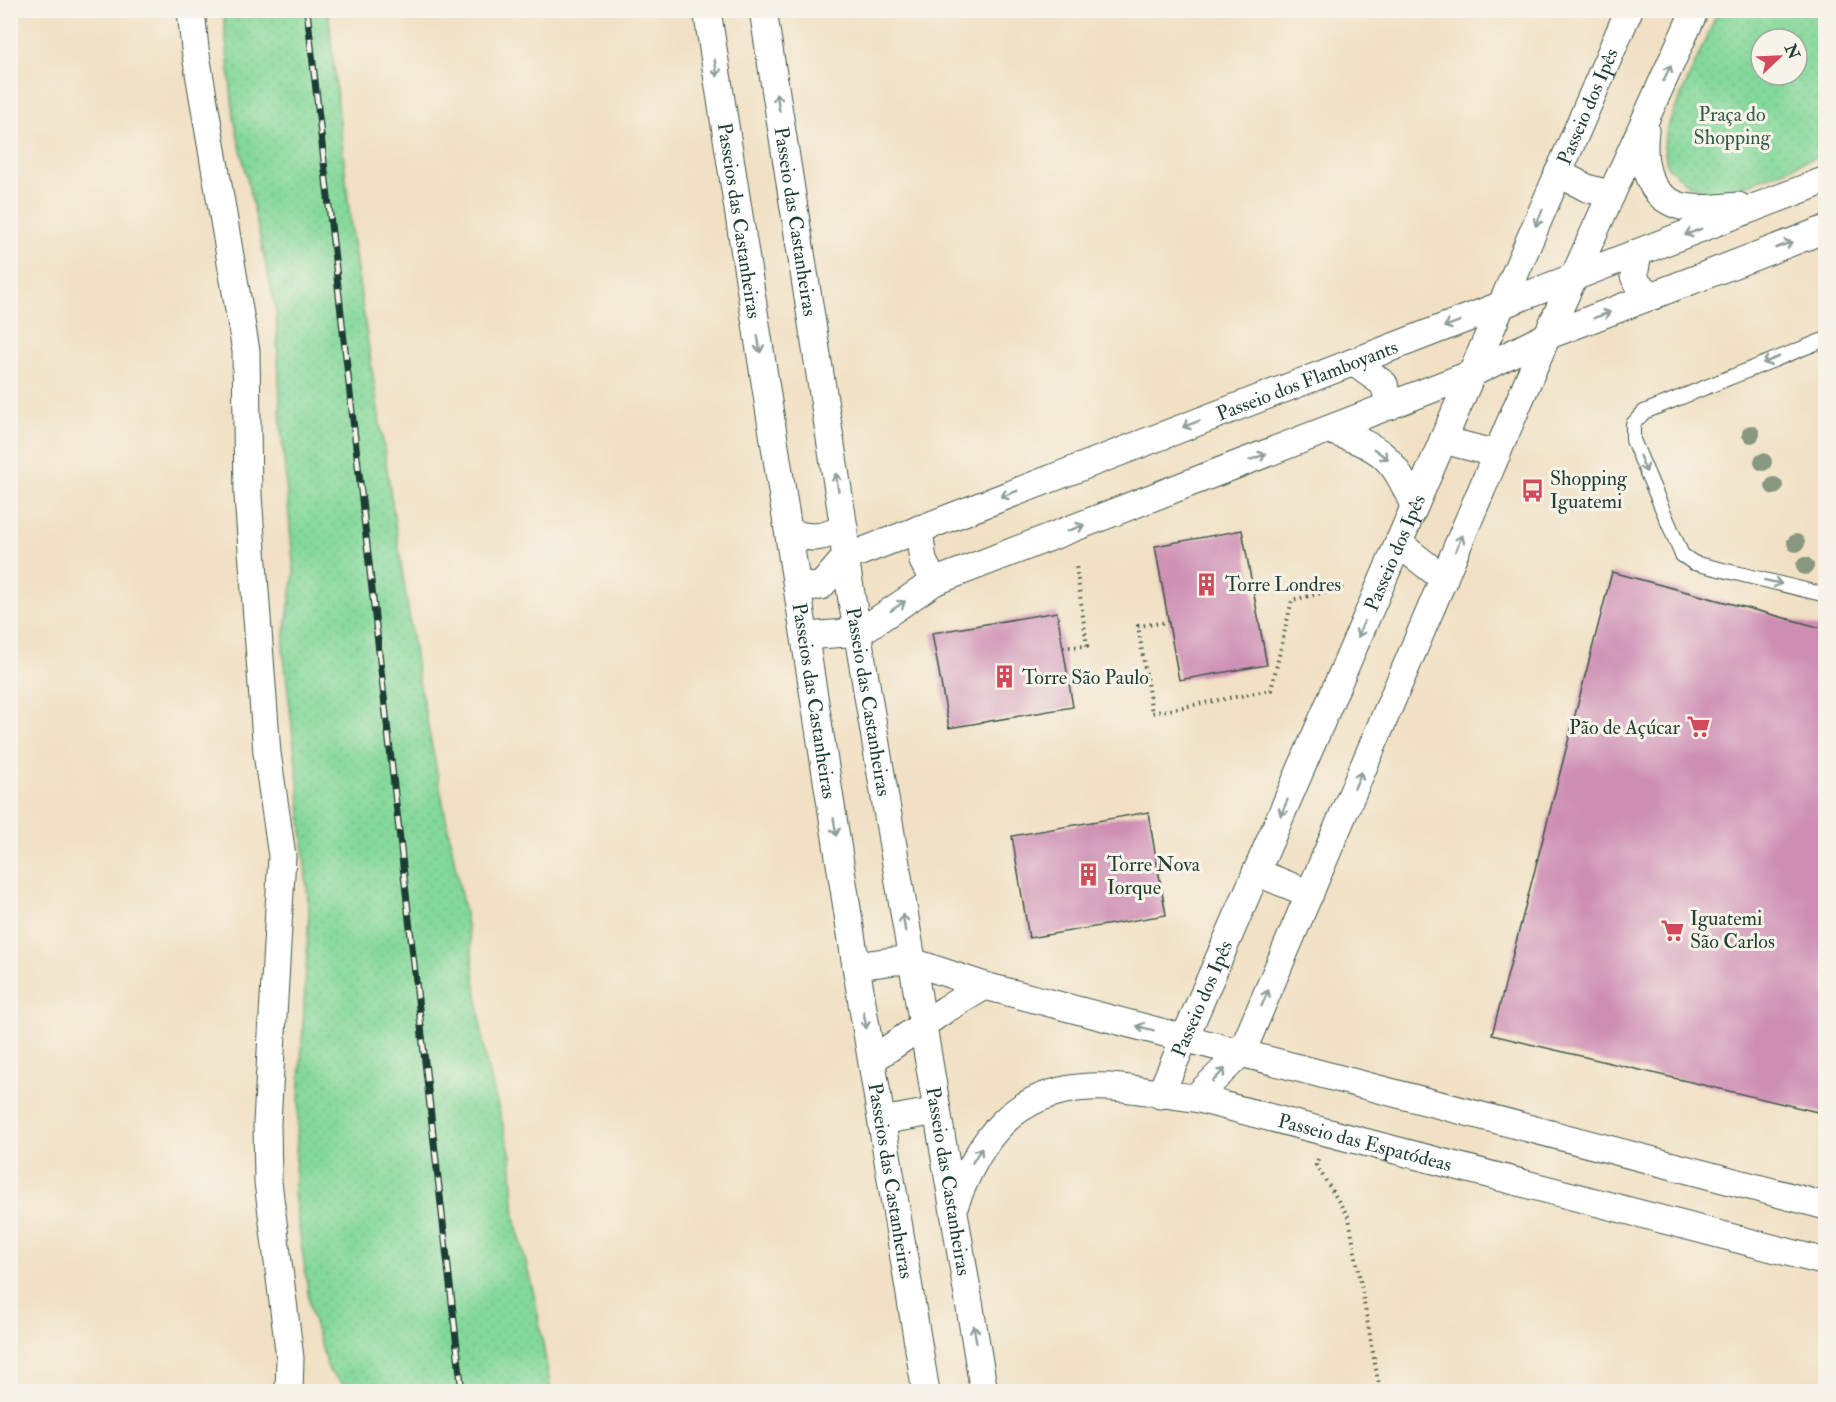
<svg xmlns="http://www.w3.org/2000/svg" width="1836" height="1402" font-family="'IM FELL Double Pica',serif">
<style>
.grass{fill:url(#grass-dots);stroke:#518a67;stroke-width:1.5;fill-rule:evenodd}
.building{fill:#ce8eb4}
.lines{fill:none;stroke-linecap:round;stroke-linejoin:round}
.service-casing{stroke:#3e5549;stroke-width:16}
.minor-casing{stroke:#3e5549;stroke-width:29}
.path{stroke:#3e5549;stroke-width:4;stroke-dasharray:1.5 4.5;stroke-linecap:butt}
.service{stroke:#fff;stroke-width:14}
.minor{stroke:#fff;stroke-width:27}
.rail-casing{stroke:#1f3d34;stroke-width:7}
.rail{stroke:#f7f3e8;stroke-width:4.5;stroke-dasharray:14;stroke-linecap:butt}
.tree{fill:#88977f}
.oneway{stroke:#8f9e9a}
.labels{text-anchor:middle;stroke-width:6;stroke-linejoin:round;paint-order:stroke}
.street-label{font-size:20px;fill:#1f3d34;stroke:#f7f3e8}
.park-label{font-size:20px;fill:#335c48;stroke:#f7f3e8}
.poi-label{font-size:20px;fill:#1f3d34;stroke:#f7f3e8;text-anchor:start}
</style>
<defs>
<pattern id="grass-dots" width="8" height="8" patternUnits="userSpaceOnUse" patternTransform="scale(1.5)"><rect width="8" height="8" fill="#83d89a"/><path d="M2 2h.1M6 6h.1" fill="none" stroke="#71ba85" stroke-width="1.8" stroke-linecap="round"/></pattern>
</defs>
<rect width="100%" height="100%" fill="#f7f3e8"/>
<filter id="ink" filterUnits="userSpaceOnUse"><feTurbulence type="fractalNoise" baseFrequency=".0167" numOctaves="2"/><feDisplacementMap in="SourceGraphic" scale="12" xChannelSelector="R" yChannelSelector="G"/><feConvolveMatrix kernelMatrix="1 2 1 2 8 2 1 2 1" color-interpolation-filters="sRGB"/></filter>
<filter id="wash" filterUnits="userSpaceOnUse"><feTurbulence type="fractalNoise" baseFrequency=".008" numOctaves="4" result="noise"/><feDisplacementMap in="SourceGraphic" scale="24" xChannelSelector="R" yChannelSelector="G"/><feGaussianBlur stdDeviation="1.35" result="paint"/><feColorMatrix in="noise" values="0 0 0 0 0 0 0 0 0 0 0 0 0 0 0 0 0 1.4 0 .05"/><feComposite in="paint" operator="in"/></filter>
<g filter="url(#wash)">
<rect width="100%" height="100%" fill="#f1e0c3"/>
<!-- grass -->
<path class="grass" d="M223,11H328L352,236L418,676L470,940L485,1057L511,1156L515,1219L535,1299L551,1391H352L329,1371L311,1313L294,1193L309,913L298,781L283,647L294,573L281,426L276,310L234,119Z
M1718,11H1825V153C1802,162 1726,198 1706,192C1690,188 1679,176 1667,166L1664,145L1667,128ZM1761,39H1797V75H1761Z"/>
<g id="blocks">
<!-- building -->
<path class="building" d="M1242,530L1267,665L1179,680L1155,546Z
M1612,572L1826,629V1114L1492,1035Z
M1057,612L1073,707L949,728L932,633Z
M1148,812L1166,915L1029,938L1012,836Z"/>
</g>
</g>
<g filter="url(#ink)">
<use href="#blocks" fill-opacity="0" stroke="#3e5549" stroke-width="1.5"/>
<g class="lines">
<defs>
<path id="service" d="M1826,339L1644,412L1633,424V440L1682,555L1694,563L1826,595"/>
<g id="minor">
<path d="M191,10L195,49L246,351L248,496L267,753L282,856L267,1123L268,1182L290,1358L289,1392"/>
<path id="s1" d="M707,10L856,966L926,1392"/>
<path id="s2" d="M763,10L844,528L845,558L984,1392"/>
<path d="M1645,130C1641,166 1648,203 1691,208C1706,210 1723,207 1738,206"/>
<path d="M1558,173L1587,188L1611,195"/>
<path d="M1638,253L1634,276L1639,286L1653,296"/>
<path d="M1353,362L1384,384L1390,406"/>
<path d="M1329,430C1381,448 1392,454 1414,506"/>
<path d="M1443,440L1497,454"/>
<path d="M919,529L923,561L934,582"/>
<path d="M789,532C811,540 823,538 844,528"/>
<path d="M1398,543L1444,579"/>
<path id="s3" d="M798,587L821,586L845,558L1826,180"/>
<path d="M806,636L860,632L934,582L1471,374L1547,336L1826,229"/>
<path d="M1256,872L1310,894"/>
<path d="M856,966L894,961H910L985,986L1826,1206"/>
<path d="M872,1060L946,1009L985,986"/>
<path id="s4" d="M1160,1095L1629,10"/>
<path d="M1195,1098L1242,1052L1547,336L1695,10"/>
<path d="M882,1121L937,1111"/>
<path id="s5" d="M954,1207C978,1141 1012,1091 1089,1087C1124,1085 1161,1095 1195,1098L1826,1262"/>
</g>
</defs>
<!-- service casing -->
<use href="#service" class="service-casing"/>
<!-- minor casing -->
<use href="#minor" class="minor-casing"/>
<!-- path -->
<path class="path" d="M1169,622L1138,626L1152,713L1271,690L1292,600L1347,587
M1063,647L1087,646L1076,565
M1318,1159L1316,1165L1349,1218L1380,1392"/>
<!-- service -->
<use href="#service" class="service"/>
<!-- minor -->
<use href="#minor" class="minor"/>
<defs>
<path id="rail" d="M307,10L462,1392"/>
</defs>
<!-- rail casing -->
<use href="#rail" class="rail-casing"/>
<!-- rail -->
<use href="#rail" class="rail"/>
</g>
<!-- trees -->
<g class="tree">
<circle cx="1751" cy="434" r="9"/>
<circle cx="1763" cy="462" r="9"/>
<circle cx="1774" cy="486" r="9"/>
<circle cx="1796" cy="543" r="9"/>
<circle cx="1805" cy="566" r="9"/>
</g>
<!-- one-way arrows -->
<defs><path id="oneway-shaft" d="M-6 0H5M1.5-3L5.5 0L1.5 3" fill="none" stroke-width="1.6" stroke-linecap="round" stroke-linejoin="round" transform="scale(1.5)"/></defs>
<g class="oneway">
<use href="#oneway-shaft" transform="translate(716 68) rotate(81)"/>
<use href="#oneway-shaft" transform="translate(1667 73) rotate(-66)"/>
<use href="#oneway-shaft" transform="translate(778 102) rotate(-99)"/>
<use href="#oneway-shaft" transform="translate(1539 218) rotate(113)"/>
<use href="#oneway-shaft" transform="translate(1693 232) rotate(159)"/>
<use href="#oneway-shaft" transform="translate(1784 245) rotate(-21)"/>
<use href="#oneway-shaft" transform="translate(1602 315) rotate(-21)"/>
<use href="#oneway-shaft" transform="translate(1452 324) rotate(159)"/>
<use href="#oneway-shaft" transform="translate(759 344) rotate(81)"/>
<use href="#oneway-shaft" transform="translate(1771 360) rotate(158)"/>
<use href="#oneway-shaft" transform="translate(1191 424) rotate(159)"/>
<use href="#oneway-shaft" transform="translate(1381 454) rotate(36)"/>
<use href="#oneway-shaft" transform="translate(1258 457) rotate(-21)"/>
<use href="#oneway-shaft" transform="translate(1643 464) rotate(67)"/>
<use href="#oneway-shaft" transform="translate(837 482) rotate(-99)"/>
<use href="#oneway-shaft" transform="translate(1009 494) rotate(159)"/>
<use href="#oneway-shaft" transform="translate(1076 528) rotate(-21)"/>
<use href="#oneway-shaft" transform="translate(1459 543) rotate(-67)"/>
<use href="#oneway-shaft" transform="translate(1773 582) rotate(13)"/>
<use href="#oneway-shaft" transform="translate(898 606) rotate(-34)"/>
<use href="#oneway-shaft" transform="translate(1361 629) rotate(113)"/>
<use href="#oneway-shaft" transform="translate(1358 780) rotate(-67)"/>
<use href="#oneway-shaft" transform="translate(1284 808) rotate(113)"/>
<use href="#oneway-shaft" transform="translate(835 827) rotate(81)"/>
<use href="#oneway-shaft" transform="translate(904 923) rotate(-99)"/>
<use href="#oneway-shaft" transform="translate(1265 998) rotate(-67)"/>
<use href="#oneway-shaft" transform="translate(865 1020) rotate(81)"/>
<use href="#oneway-shaft" transform="translate(1145 1028) rotate(-165)"/>
<use href="#oneway-shaft" transform="translate(1219 1075) rotate(-45)"/>
<use href="#oneway-shaft" transform="translate(977 1155) rotate(-59)"/>
<use href="#oneway-shaft" transform="translate(975 1334) rotate(-100)"/>
</g>
</g>
<!-- icons -->
<defs>
<symbol id="bus-bare" viewBox="-9 -9 18 18"><path d="M-5-6H5V4H4V6H2V4H-2V6H-4V4H-5ZM-3.5-4V0h7V-4ZM-3.5 1.2v1.5H-2V1.2ZM2 1.2v1.5H3.5V1.2Z" fill="#d1495b" stroke="#f7f3e8" stroke-width="2.5" paint-order="stroke"/></symbol>
<symbol id="building-bare" viewBox="-9 -9 18 18"><path d="M-4-6H4V6H1V3H-1V6H-4ZM-2.5-4.3h1.7v1.8h-1.7ZM.8-4.3h1.7v1.8H.8ZM-2.5-1h1.7V.8h-1.7ZM.8-1h1.7V.8H.8Z" fill="#d1495b" stroke="#f7f3e8" stroke-width="2.5" paint-order="stroke"/></symbol>
<symbol id="supermarket-bare" viewBox="-9 -9 18 18"><path d="M-6-5.5h2.5l.6 2H6L4.5 2H-2.5L-4.4-4H-6ZM-1.5 3.2a1.3 1.3 0 1 0 .1 0ZM3 3.2a1.3 1.3 0 1 0 .1 0Z" fill="#d1495b" stroke="#f7f3e8" stroke-width="2.5" paint-order="stroke"/></symbol>
</defs>
<g fill-rule="evenodd">
<use href="#bus-bare" x="1516" y="474" width="33" height="33"/>
<use href="#building-bare" x="1190" y="568" width="33" height="33"/>
<use href="#building-bare" x="988" y="660" width="33" height="33"/>
<use href="#supermarket-bare" x="1682" y="710" width="33" height="33"/>
<use href="#building-bare" x="1072" y="858" width="33" height="33"/>
<use href="#supermarket-bare" x="1656" y="914" width="33" height="33"/>
</g>
<g class="labels">
<!-- street labels -->
<g class="street-label">
<text dy="7" stroke="none"><textPath href="#s4" startOffset="1077">Passeio dos Ipês</textPath></text>
<text dy="7" stroke="none"><textPath href="#s1" startOffset="213">Passeios das Castanheiras</textPath></text>
<text dy="7" stroke="none"><textPath href="#s2" startOffset="214">Passeio das Castanheiras</textPath></text>
<text dy="7" stroke="none"><textPath href="#s3" startOffset="555">Passeio dos Flamboyants</textPath></text>
<text dy="7" stroke="none"><textPath href="#s4" startOffset="591">Passeio dos Ipês</textPath></text>
<text dy="7" stroke="none"><textPath href="#s1" startOffset="699">Passeios das Castanheiras</textPath></text>
<text dy="7" stroke="none"><textPath href="#s2" startOffset="700">Passeio das Castanheiras</textPath></text>
<text dy="7" stroke="none"><textPath href="#s4" startOffset="105">Passeio dos Ipês</textPath></text>
<text dy="7" stroke="none"><textPath href="#s5" startOffset="476">Passeio das Espatódeas</textPath></text>
<text dy="7" stroke="none"><textPath href="#s1" startOffset="1185">Passeios das Castanheiras</textPath></text>
<text dy="7" stroke="none"><textPath href="#s2" startOffset="1186">Passeio das Castanheiras</textPath></text>
</g>
<!-- park labels -->
<g class="park-label">
<text x="1732" y="121">Praça do<tspan x="1732" dy="23">Shopping</tspan></text>
</g>
<!-- poi labels -->
<g class="poi-label">
<text x="1550" y="485">Shopping<tspan x="1550" dy="23">Iguatemi</tspan></text>
<text x="1225" y="591">Torre Londres</text>
<text x="1022" y="684">Torre São Paulo</text>
<text x="1680" y="734" text-anchor="end">Pão de Açúcar</text>
<text x="1107" y="871">Torre Nova<tspan x="1107" dy="23">Iorque</tspan></text>
<text x="1690" y="925">Iguatemi<tspan x="1690" dy="23">São Carlos</tspan></text>
</g>
</g>
<!-- margin -->
<rect width="1836" height="1402" fill="none" stroke="#f7f3e8" stroke-width="36"/>
<!-- north arrow -->
<g transform="translate(1779 57) rotate(67)"><circle r="28" fill="#f7f3e8" stroke="#a1aaa0" stroke-width="1.5"/>
<path d="M0-4.5L10 22L0 15L-10 22Z" fill="#d1495b"/>
<text y="-9" font-size="16" font-weight="bold" text-anchor="middle" fill="#1f3d34">N</text>
</g>
</svg>
